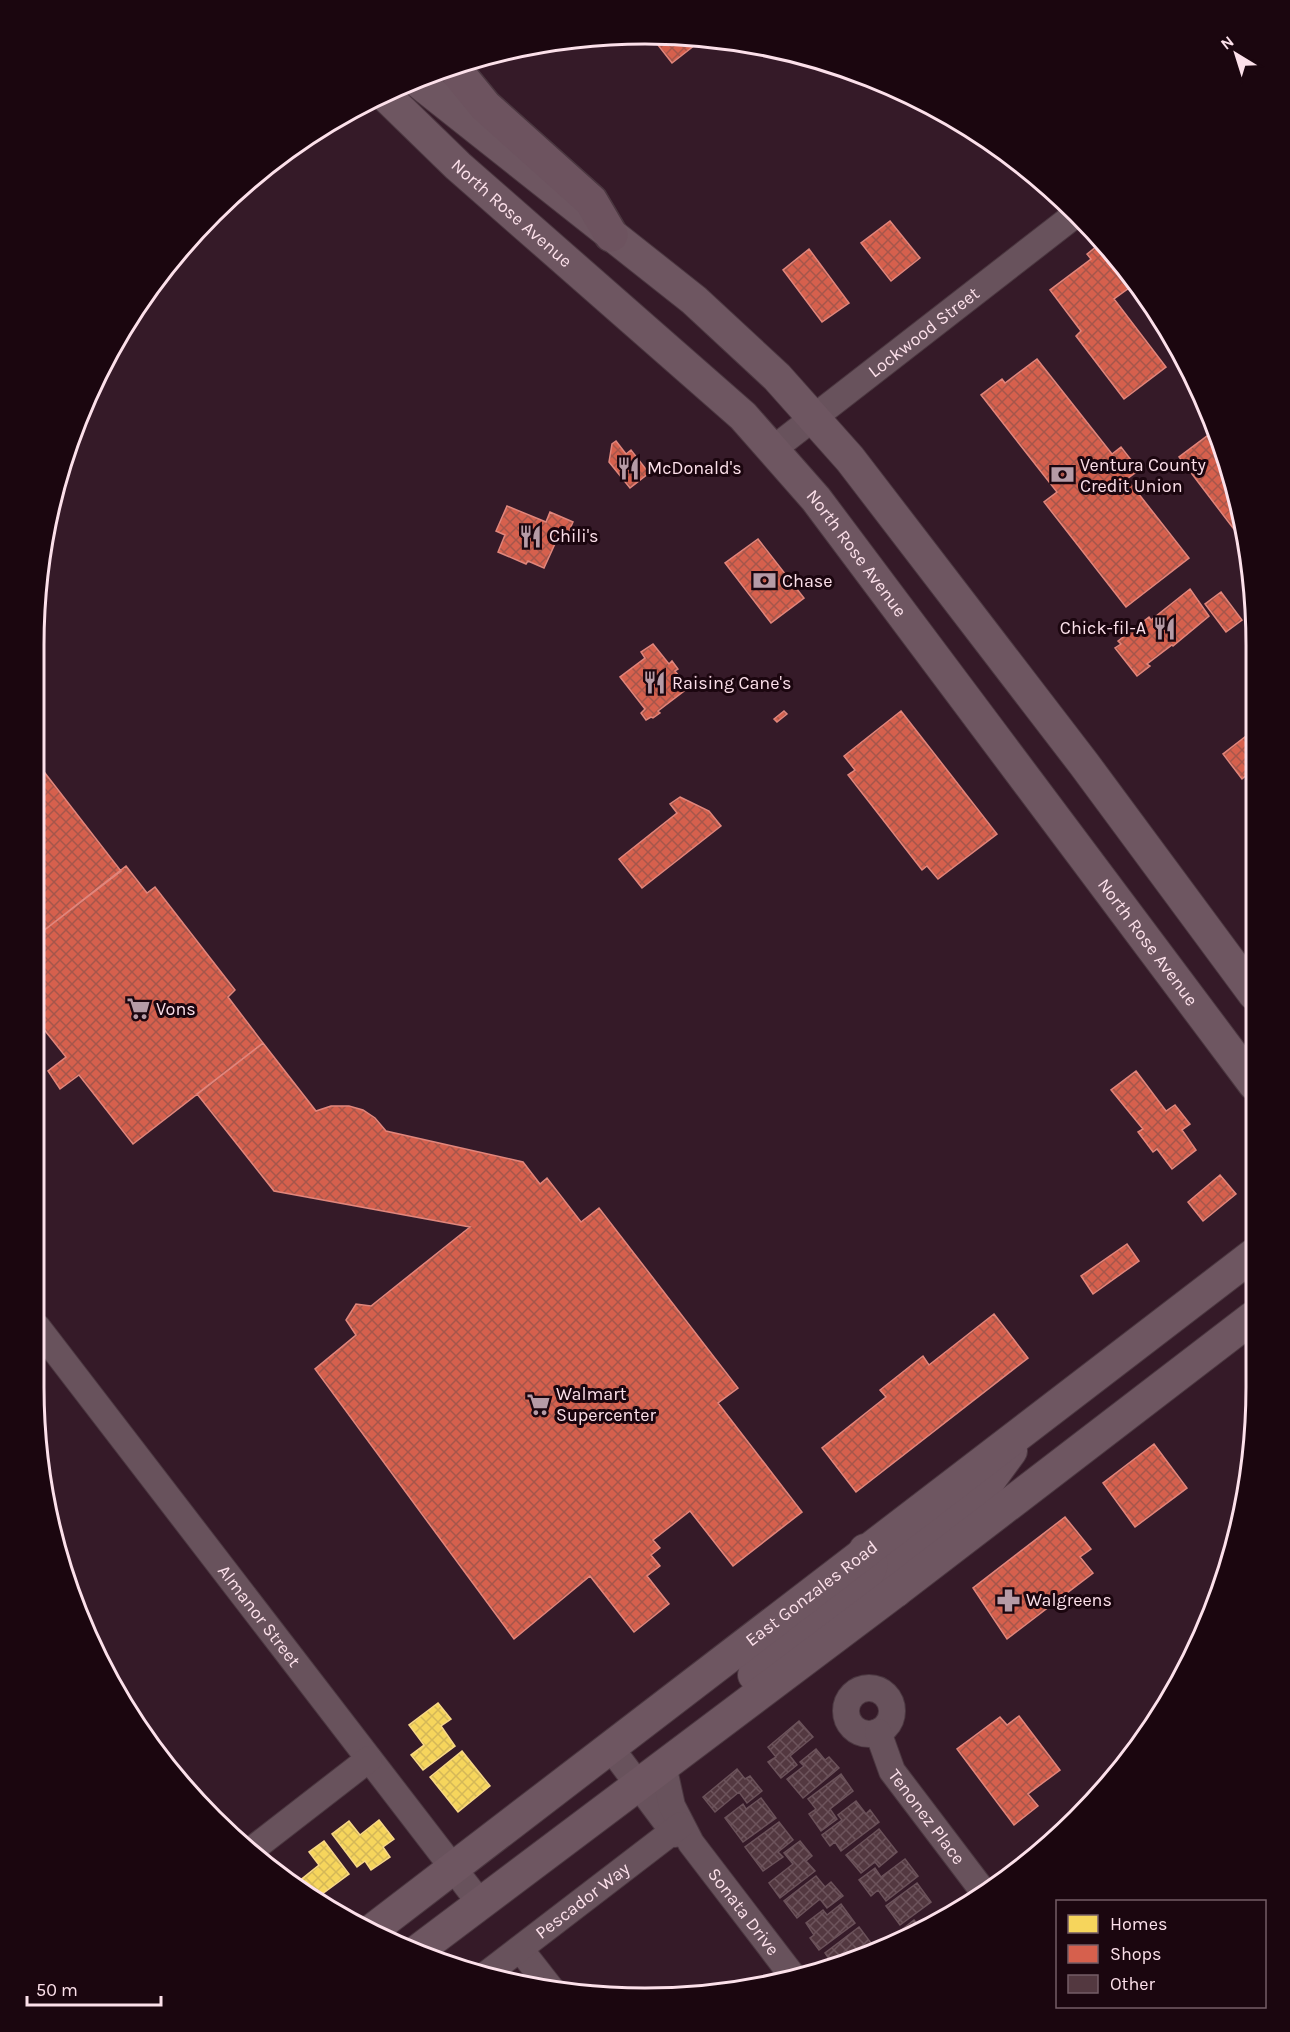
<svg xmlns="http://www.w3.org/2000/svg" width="1290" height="2032" font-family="Karla,sans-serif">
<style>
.homes{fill:url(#homes-cross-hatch);stroke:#f8d887;stroke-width:1.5}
.shops{fill:url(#shops-cross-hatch);stroke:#e1867c;stroke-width:1.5}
.building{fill:url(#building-cross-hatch);stroke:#6b525a;stroke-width:1.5}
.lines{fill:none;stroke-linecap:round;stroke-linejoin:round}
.minor-casing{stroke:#4b3740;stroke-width:28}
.major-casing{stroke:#4b3740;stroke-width:34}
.highway-casing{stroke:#4b3740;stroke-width:36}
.minor{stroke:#68525c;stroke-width:26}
.major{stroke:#6e5661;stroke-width:32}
.highway{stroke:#6d535f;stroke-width:33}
.labels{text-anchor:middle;stroke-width:6;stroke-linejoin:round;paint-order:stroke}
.street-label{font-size:18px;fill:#fce0ea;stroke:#1b060f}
.poi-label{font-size:18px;fill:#fce0ea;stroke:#1b060f;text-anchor:start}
.rim{fill:none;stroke:#fce0ea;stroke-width:3}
</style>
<defs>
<pattern id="homes-cross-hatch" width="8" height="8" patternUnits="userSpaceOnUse" patternTransform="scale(1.5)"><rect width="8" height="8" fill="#f6d55c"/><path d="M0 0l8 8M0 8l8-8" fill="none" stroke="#d4b858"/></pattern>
<pattern id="shops-cross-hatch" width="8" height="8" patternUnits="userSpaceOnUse" patternTransform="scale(1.5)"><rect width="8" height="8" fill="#d6604d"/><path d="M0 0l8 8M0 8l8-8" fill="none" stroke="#a6564b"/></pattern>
<pattern id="building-cross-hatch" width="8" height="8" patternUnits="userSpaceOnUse" patternTransform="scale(1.5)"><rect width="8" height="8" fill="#533840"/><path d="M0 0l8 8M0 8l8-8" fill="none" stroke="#6d545c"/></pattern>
</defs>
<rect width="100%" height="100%" fill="#351a28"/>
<!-- homes -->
<path class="homes" d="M438,1703L451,1719L441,1726L455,1746L423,1770L411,1755L424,1745L409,1725Z
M462,1751L490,1786L458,1812L430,1777Z
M379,1820L394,1839L383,1847L390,1857L371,1870L365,1861L357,1867L332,1834L349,1821L360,1835Z
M324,1841L349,1874L314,1900L299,1881L319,1865L309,1852Z"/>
<!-- shops -->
<path class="shops" d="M651,36L704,38L672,63Z
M890,221L920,258L891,281L861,243Z
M1102,242L1130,272L1139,286L1136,283L1114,299L1166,367L1124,399L1076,336L1081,331L1050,290L1091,259L1087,254Z
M809,249L849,303L822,322L783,270Z
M1037,359L1112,454L1121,447L1139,470L1127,479L1189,558L1126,607L1044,502L1057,492L981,395L1002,379L1005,383Z
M1215,430L1236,487L1246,545L1179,457Z
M616,441L626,454L631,450L649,473L630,488L609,462L612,444Z
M507,506L546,522L550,512L573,522L566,538L559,535L544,568L528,561L526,564L498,552L505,535L496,531Z
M758,539L804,598L771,623L725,563Z
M1190,589L1209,616L1173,646L1172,645L1147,664L1150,666L1137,676L1115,648L1121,644L1118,641L1149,617L1151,620Z
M1221,592L1242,620L1226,632L1205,604Z
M653,644L669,664L672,661L678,669L675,671L688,688L658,711L660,713L653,718L651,717L646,720L641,713L645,709L620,677L645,658L641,652Z
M784,711L787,714L777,722L774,719Z
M901,711L997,834L938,879L927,866L922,870L848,775L855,770L844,756Z
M1250,733L1254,738L1255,737V768L1242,779L1223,754Z
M38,764L121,871L38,935Z
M680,797L709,811L721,826L642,888L619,859L677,813L670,804Z
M126,866L147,893L155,887L235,990L228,997L263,1043L133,1144L79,1075L60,1089L48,1071L66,1057L38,1022V935Z
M263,1043L316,1111L331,1106H349L363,1110L375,1118L386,1131L523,1162L540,1184L547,1178L581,1222L599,1208L738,1388L718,1403L802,1512L733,1566L690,1511L653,1540L660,1548L651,1555L660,1566L647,1576L669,1604L634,1632L590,1576L514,1639L315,1369L356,1335L346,1320L356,1304L371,1306L470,1227L274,1191L197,1094Z
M1136,1071L1166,1111L1175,1105L1190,1124L1182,1130L1196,1150L1172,1169L1157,1149L1153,1152L1138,1132L1143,1129L1111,1090Z
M1220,1175L1236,1194L1203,1221L1188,1202Z
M1127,1244L1139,1261L1093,1294L1081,1276Z
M994,1314L1028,1358L856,1492L822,1448L886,1397L880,1390L923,1356L929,1365Z
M1154,1444L1187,1488L1135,1527L1103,1483Z
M1065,1517L1091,1549L1080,1557L1093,1573L1007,1639L973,1588Z
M1019,1716L1060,1770L1028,1794L1038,1806L1014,1825L957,1749L1000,1717L1007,1725Z"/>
<!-- building -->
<path class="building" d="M799,1721L813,1737L790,1756L797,1765L781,1778L768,1762L776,1757L768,1747Z
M816,1749L825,1760L829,1757L839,1768L803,1798L787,1779L804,1766L800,1762Z
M737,1769L745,1779L750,1776L762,1791L747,1803L739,1792L715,1812L703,1797Z
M841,1774L853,1791L830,1809L837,1819L821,1831L809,1814L816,1809L808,1799Z
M761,1798L776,1818L743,1842L725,1818L743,1804L746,1809Z
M856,1801L866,1814L870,1810L879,1822L841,1851L835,1842L830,1846L822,1835L842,1820L838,1815Z
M779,1822L793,1840L778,1852L783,1857L763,1871L745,1847Z
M879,1829L897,1852L879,1867L875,1862L861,1873L846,1855Z
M800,1841L812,1856L806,1861L815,1871L780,1898L769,1883L793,1864L784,1853Z
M905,1859L918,1876L886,1901L878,1890L871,1896L859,1880L875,1868L881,1877Z
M816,1876L825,1887L831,1882L843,1896L827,1908L820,1899L797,1918L784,1901Z
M917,1883L931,1902L900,1925L886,1906Z
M841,1904L855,1923L819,1950L810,1938L814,1935L806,1923L823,1910L827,1915Z
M914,1920L923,1931L905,1940L899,1932Z
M859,1927L874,1947L862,1956L834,1966L825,1953Z"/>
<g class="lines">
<defs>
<g id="minor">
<path id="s1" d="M772,450L1076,214"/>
<path id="s2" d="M38,1328L480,1903"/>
<circle cx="869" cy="1711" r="23"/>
<path id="s3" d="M878,1732L892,1771L986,1895"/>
<path d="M610,1747L675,1834"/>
<path id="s4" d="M663,1765L672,1806L691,1843L795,1979"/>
<path d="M249,1852L369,1759"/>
<path d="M520,1949L552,1990"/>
<path id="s5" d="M484,1976L681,1825"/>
</g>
<g id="major">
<path d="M416,80L694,300L777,377L850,459L1084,764L1254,994"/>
<path id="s6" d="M383,93L458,166L743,416L816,499L1254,1084"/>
<path d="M896,1591L888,1578L891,1567L900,1558L981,1492L1011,1451"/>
<path d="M754,1675C766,1663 779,1650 792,1640C811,1625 866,1589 871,1567C873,1561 868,1555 865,1550"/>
<path id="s7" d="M371,1931L1253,1255"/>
<path d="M416,1952L896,1591L1252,1318"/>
</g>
<path id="highway" d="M454,66L458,73L485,106L591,201L611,235"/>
</defs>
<!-- minor casing -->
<use href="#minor" class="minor-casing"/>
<!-- major casing -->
<use href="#major" class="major-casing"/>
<!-- highway casing -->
<use href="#highway" class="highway-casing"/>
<!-- minor -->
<use href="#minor" class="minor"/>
<!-- major -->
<use href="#major" class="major"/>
<!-- highway -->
<use href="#highway" class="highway"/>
</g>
<!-- icons -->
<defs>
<symbol id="restaurant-bare" viewBox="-9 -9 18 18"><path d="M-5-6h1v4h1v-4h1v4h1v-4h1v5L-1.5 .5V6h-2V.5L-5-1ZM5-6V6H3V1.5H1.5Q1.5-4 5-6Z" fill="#b69ba6" stroke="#1b060f" stroke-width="2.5" paint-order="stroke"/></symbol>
<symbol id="bank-bare" viewBox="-9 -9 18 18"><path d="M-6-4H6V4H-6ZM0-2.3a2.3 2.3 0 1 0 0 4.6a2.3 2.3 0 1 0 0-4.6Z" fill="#b69ba6" stroke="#1b060f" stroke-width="2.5" paint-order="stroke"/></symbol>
<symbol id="supermarket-bare" viewBox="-9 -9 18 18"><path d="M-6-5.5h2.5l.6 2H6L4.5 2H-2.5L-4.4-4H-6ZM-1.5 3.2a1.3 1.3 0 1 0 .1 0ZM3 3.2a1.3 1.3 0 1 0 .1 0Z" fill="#b69ba6" stroke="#1b060f" stroke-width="2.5" paint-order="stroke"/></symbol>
<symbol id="pharmacy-bare" viewBox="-9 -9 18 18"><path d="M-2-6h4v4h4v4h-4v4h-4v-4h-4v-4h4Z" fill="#b69ba6" stroke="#1b060f" stroke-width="2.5" paint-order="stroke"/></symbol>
</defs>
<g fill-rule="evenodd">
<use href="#restaurant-bare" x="612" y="452" width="33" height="33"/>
<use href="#bank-bare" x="1046" y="458" width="33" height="33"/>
<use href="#restaurant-bare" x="514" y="520" width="33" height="33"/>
<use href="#bank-bare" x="748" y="564" width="33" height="33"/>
<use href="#restaurant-bare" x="1148" y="612" width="33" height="33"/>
<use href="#restaurant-bare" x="638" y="666" width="33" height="33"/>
<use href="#supermarket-bare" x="122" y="992" width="33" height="33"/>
<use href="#supermarket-bare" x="522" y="1388" width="33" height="33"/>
<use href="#pharmacy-bare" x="992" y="1584" width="33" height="33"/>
</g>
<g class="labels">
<!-- street labels -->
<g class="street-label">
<text dy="6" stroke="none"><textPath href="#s6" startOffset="176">North Rose Avenue</textPath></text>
<text dy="6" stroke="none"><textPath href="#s1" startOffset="192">Lockwood Street</textPath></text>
<text dy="6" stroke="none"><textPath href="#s6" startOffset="662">North Rose Avenue</textPath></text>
<text dy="6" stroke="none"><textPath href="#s6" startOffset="1148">North Rose Avenue</textPath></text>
<text dy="6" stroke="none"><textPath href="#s7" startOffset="555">East Gonzales Road</textPath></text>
<text dy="6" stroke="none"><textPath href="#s2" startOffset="363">Almanor Street</textPath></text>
<text dy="6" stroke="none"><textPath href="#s3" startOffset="99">Tenonez Place</textPath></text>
<text dy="6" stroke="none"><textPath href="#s5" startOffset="124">Pescador Way</textPath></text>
<text dy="6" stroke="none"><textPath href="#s4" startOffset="170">Sonata Drive</textPath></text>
</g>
<!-- poi labels -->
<g class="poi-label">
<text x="1080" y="471">Ventura County<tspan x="1080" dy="21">Credit Union</tspan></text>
<text x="647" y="474">McDonald's</text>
<text x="549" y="542">Chili's</text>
<text x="782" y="587">Chase</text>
<text x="1146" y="634" text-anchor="end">Chick-fil-A</text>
<text x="672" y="689">Raising Cane's</text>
<text x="156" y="1015">Vons</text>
<text x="556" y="1400">Walmart<tspan x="556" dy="21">Supercenter</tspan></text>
<text x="1026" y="1606">Walgreens</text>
</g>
</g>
<!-- crop -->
<path d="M0 0H1290V2032H0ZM645 44H645A601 601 0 0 1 1246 645V1387A601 601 0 0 1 645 1988H645A601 601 0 0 1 44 1387V645A601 601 0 0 1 645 44Z" fill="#1b060f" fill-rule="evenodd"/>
<path class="rim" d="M645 44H645A601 601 0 0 1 1246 645V1387A601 601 0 0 1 645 1988H645A601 601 0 0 1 44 1387V645A601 601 0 0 1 645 44Z"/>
<!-- legend -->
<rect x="1056" y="1900" width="210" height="108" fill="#1b060f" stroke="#755d67" stroke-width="1.5"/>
<rect x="1068" y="1915" width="30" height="18" fill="#f6d55c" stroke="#755d67" stroke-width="1.5"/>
<text x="1110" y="1930" font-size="18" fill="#fce0ea">Homes</text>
<rect x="1068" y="1945" width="30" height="18" fill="#d6604d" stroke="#755d67" stroke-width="1.5"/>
<text x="1110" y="1960" font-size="18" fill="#fce0ea">Shops</text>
<rect x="1068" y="1975" width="30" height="18" fill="#533840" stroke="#755d67" stroke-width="1.5"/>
<text x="1110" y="1990" font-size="18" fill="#fce0ea">Other</text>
<!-- north arrow -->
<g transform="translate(1236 54) rotate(322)" stroke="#1b060f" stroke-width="4.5" paint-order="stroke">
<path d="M0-4.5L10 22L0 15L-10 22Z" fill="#fce0ea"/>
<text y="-9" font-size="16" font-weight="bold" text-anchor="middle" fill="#fce0ea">N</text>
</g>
<!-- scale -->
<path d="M27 1996v9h134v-9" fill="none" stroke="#fce0ea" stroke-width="3"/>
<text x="36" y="1996" font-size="18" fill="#fce0ea" stroke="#1b060f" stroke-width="4.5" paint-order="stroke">50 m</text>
</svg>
